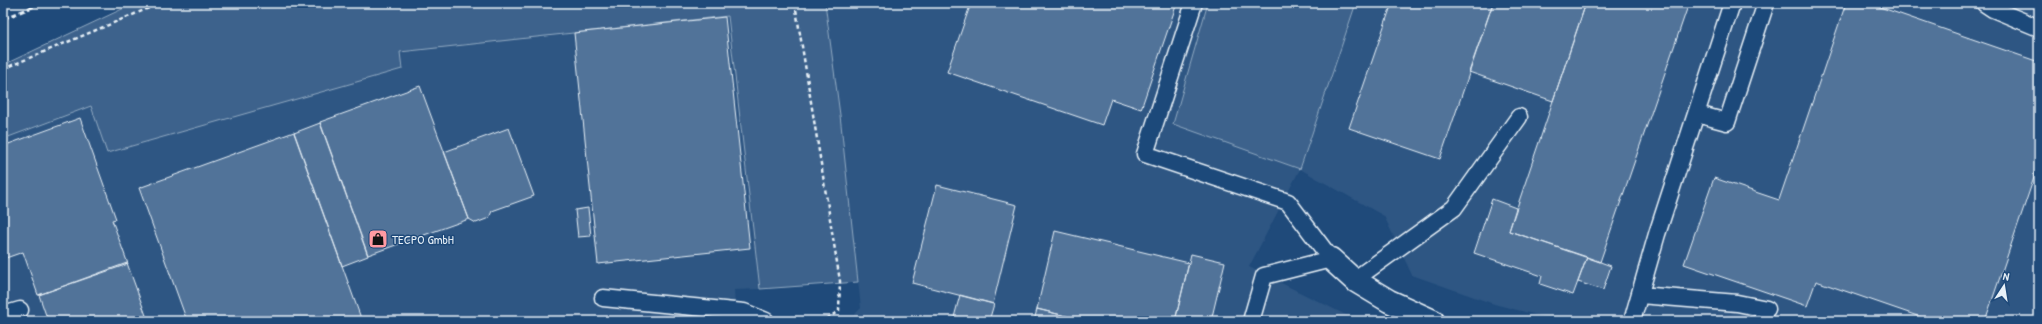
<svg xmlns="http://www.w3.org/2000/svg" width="2042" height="324" font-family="'Patrick Hand',sans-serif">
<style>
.built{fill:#2e5683}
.green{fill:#3c628c;stroke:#92aac2}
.building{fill:#517399;stroke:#e8f1f8}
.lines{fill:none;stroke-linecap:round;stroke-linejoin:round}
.lane-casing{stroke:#e8f1f8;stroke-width:19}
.secondary-casing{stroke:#e8f1f8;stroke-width:25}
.path{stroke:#e8f1f8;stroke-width:2.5;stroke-dasharray:4 3;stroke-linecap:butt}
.lane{stroke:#1f4a7a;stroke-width:16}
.secondary{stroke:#1f4a7a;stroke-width:22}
.rail{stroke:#e8f1f8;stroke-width:3;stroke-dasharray:6 3;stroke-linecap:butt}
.labels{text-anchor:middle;stroke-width:3;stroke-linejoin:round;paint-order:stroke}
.poi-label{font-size:13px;fill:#e8f1f8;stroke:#1f4a7a;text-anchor:start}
</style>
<rect width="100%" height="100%" fill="#1f4a7a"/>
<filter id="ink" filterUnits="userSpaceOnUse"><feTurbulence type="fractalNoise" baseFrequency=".025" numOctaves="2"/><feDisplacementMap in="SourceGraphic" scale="8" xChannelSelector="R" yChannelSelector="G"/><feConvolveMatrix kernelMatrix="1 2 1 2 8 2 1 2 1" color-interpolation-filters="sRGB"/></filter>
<g filter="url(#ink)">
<!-- built -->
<path class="built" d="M825,3H1208L1173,124L1300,169L1356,3H2039V321H1560L1494,304L1412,275L1384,216L1300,169L1249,267L1358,321H853L852,317L861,308L840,115Z
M728,16L760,289L734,290L736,321H3V139L92,106L108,152L402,69L399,52Z"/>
<!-- green -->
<path class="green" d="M135,3H825L840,115L858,282L760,289L728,16L400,52L402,69L107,153L91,106L3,139V65Z
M1208,3H1356L1300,169L1173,124Z"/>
<!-- building -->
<path class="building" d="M971,3H1177L1141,109L1111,99L1102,125L947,72Z
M1392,3H1493L1440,159L1349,128Z
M1493,3H1586L1553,101L1469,72Z
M1586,3H1689L1600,262L1509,231Z
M1846,3H1868L2039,62V163L1985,321H1932L1816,281L1807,306L1684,264L1714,178L1779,200Z
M725,17L750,248L598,264L574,33Z
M420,86L469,219L368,255L320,122Z
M80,118L116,219L112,220L128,264L38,295L23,252L3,259V146Z
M320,123L368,256L342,266L294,133Z
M509,128L534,196L492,211L489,218L476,223L469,219L444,152Z
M294,132L362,321H187L139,188Z
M937,185L1017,205L993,304L912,283Z
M1492,199L1516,208L1509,231L1587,257L1573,295L1540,284L1542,276L1474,253Z
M588,208L591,236L578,237L575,210Z
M1055,231L1189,263L1175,321H1086L1037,309Z
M1191,254L1225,262L1211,321H1175Z
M1587,257L1611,266L1603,290L1578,282Z
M127,263L148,321H48L39,295Z
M960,295L994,304L989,321H953Z
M1037,309L1086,321H1034Z"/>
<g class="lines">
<defs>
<path id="lane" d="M1194,3L1145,154L1288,202L1331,259L1264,276L1251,321
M1984,3L1993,9L2039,28
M1697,114L1727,122L1766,3
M1354,280L1454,208L1519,117
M1640,295L1737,303L1767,309
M603,298L744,312L766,321
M3,315L20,310
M1632,321L1657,234L1732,3"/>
<path id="secondary" d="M1331,259L1354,280L1389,301L1433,321"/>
</defs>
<!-- lane casing -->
<use href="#lane" class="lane-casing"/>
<!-- secondary casing -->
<use href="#secondary" class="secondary-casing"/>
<!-- path -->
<path class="path" d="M203,3H231
M795,3L840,281L839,311L823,321
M3,69L161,3"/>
<!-- lane -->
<use href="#lane" class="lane"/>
<!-- secondary -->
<use href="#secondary" class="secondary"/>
<!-- rail -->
<path class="rail" d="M3,19L42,3"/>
</g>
</g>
<!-- icons -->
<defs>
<symbol id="shop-square" viewBox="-11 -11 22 22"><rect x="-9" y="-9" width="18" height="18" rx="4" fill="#ff9aa2" stroke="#1f4a7a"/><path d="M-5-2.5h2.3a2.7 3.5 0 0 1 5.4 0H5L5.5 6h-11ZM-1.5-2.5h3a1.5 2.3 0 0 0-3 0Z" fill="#111"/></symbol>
</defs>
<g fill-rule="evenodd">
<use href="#shop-square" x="367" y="228" width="22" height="22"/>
</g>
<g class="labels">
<!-- poi labels -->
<g class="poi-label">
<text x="392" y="244">TECPO GmbH</text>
</g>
</g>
<!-- margin -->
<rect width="2042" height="324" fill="none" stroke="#1f4a7a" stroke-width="16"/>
<rect x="8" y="8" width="2026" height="308" fill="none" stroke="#e8f1f8" stroke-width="1.5" filter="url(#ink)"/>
<!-- north arrow -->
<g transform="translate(2004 286) rotate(12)" stroke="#1f4a7a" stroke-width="3" paint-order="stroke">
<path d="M0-3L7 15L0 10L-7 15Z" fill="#e8f1f8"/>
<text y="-6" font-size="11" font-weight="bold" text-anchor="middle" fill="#e8f1f8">N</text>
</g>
</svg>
